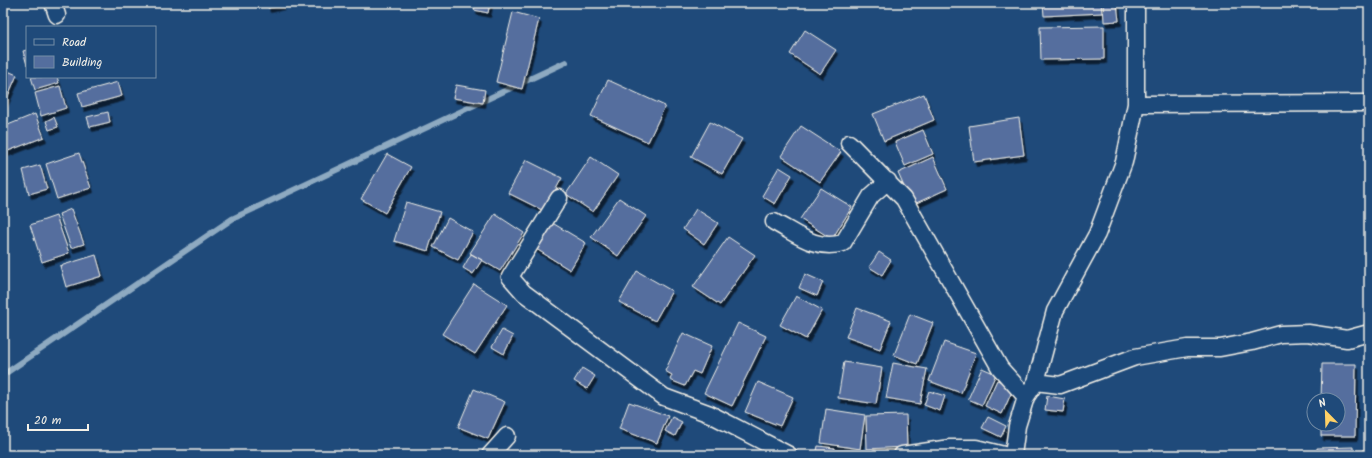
<svg xmlns="http://www.w3.org/2000/svg" width="1372" height="458" font-family="Kalam,sans-serif">
<style>
.lines{fill:none;stroke-linecap:round;stroke-linejoin:round}
.stream{stroke:#8eaac1;stroke-width:6}
.building{fill:#546e9e;stroke:#f4f1e8;filter:url(#shadow)}
.minor-casing{stroke:#f4f1e8;stroke-width:19}
.minor{stroke:#1f4a7a;stroke-width:16}
</style>
<defs>
<filter id="shadow"><feDropShadow dx="2.5" dy="4.5" stdDeviation="0" flood-color="#0009"/></filter>
</defs>
<rect width="100%" height="100%" fill="#1f4a7a"/>
<filter id="ink" filterUnits="userSpaceOnUse"><feTurbulence type="fractalNoise" baseFrequency=".025" numOctaves="2"/><feDisplacementMap in="SourceGraphic" scale="8" xChannelSelector="R" yChannelSelector="G"/><feConvolveMatrix kernelMatrix="1 2 1 2 8 2 1 2 1" color-interpolation-filters="sRGB"/></filter>
<g filter="url(#ink)">
<g class="lines">
<!-- stream -->
<path class="stream" d="M3,375L232,219L566,62"/>
</g>
<!-- building -->
<path class="building" d="M267,3H282V5L268,8Z
M475,3H490L488,13L474,10Z
M1043,3H1101L1102,13L1044,16Z
M1103,3H1117L1119,21L1104,22Z
M513,12L539,19L522,89L496,82Z
M1104,26V59L1041,60L1040,27Z
M805,30L836,50L820,74L790,54Z
M27,50V65L23,51Z
M3,69L17,75L4,105H3Z
M31,77H57L59,83L35,90Z
M608,80L665,106L648,142L591,116Z
M118,82L122,96L82,107L78,93Z
M456,85L485,90L483,103L453,98Z
M60,86L66,108L41,116L35,93Z
M924,94L934,120L884,141L873,114Z
M108,112L110,122L90,127L87,117Z
M35,114L44,137L3,153V127Z
M54,117L58,127L49,130L46,121Z
M1019,118L1024,155L974,162L969,126Z
M710,122L742,139L722,174L691,157Z
M801,126L841,152L820,182L781,156Z
M923,130L933,154L905,166L895,142Z
M79,153L91,188L57,199L46,164Z
M387,154L411,167L385,213L361,199Z
M591,157L618,175L593,212L566,194Z
M933,157L947,189L912,205L898,173Z
M526,160L562,178L544,211L508,193Z
M40,165L47,189L29,194L23,170Z
M779,167L792,175L775,204L762,196Z
M821,188L852,207L832,239L800,219Z
M619,198L646,216L618,256L591,237Z
M406,202L440,212L428,251L394,241Z
M71,209L84,244L71,248L59,214Z
M696,209L718,223L704,244L683,229Z
M495,214L524,233L500,271L470,253Z
M56,216L69,253L42,262L30,225Z
M448,218L473,232L458,260L433,247Z
M549,221L586,243L570,270L533,247Z
M728,237L755,255L720,305L693,287Z
M879,252L891,260L882,275L869,267Z
M471,254L482,260L473,274L463,268Z
M96,255L102,276L66,287L60,266Z
M637,271L672,291L655,321L619,302Z
M805,274L823,282L817,296L799,288Z
M474,284L507,305L475,354L442,334Z
M796,296L822,310L806,339L780,325Z
M857,308L891,321L880,349L846,337Z
M910,314L933,323L917,364L894,355Z
M738,323L766,336L732,406L704,393Z
M502,330L513,336L504,354L492,347Z
M683,333L712,346L700,374L693,371L685,386L670,380L672,375L665,371Z
M944,342L976,353L961,393L929,381Z
M844,362L882,368L876,404L838,398Z
M893,363L927,369L920,404L886,398Z
M1322,364H1356L1355,436H1321V424H1338V400H1321Z
M582,368L595,376L587,389L574,381Z
M982,368L996,374L982,405L968,399Z
M997,380L1014,387L1002,414L985,406Z
M758,382L793,397L780,426L745,412Z
M474,389L505,402L488,439L458,427Z
M929,391L945,396L940,411L924,405Z
M1047,396L1065,399L1063,412L1045,410Z
M629,402L668,416L657,443L619,429Z
M826,409L865,415L860,449L821,443Z
M906,415L907,447L867,449L866,416Z
M672,417L682,422L675,436L665,431Z
M988,417L1006,426L1001,437L982,428Z
M818,446L835,448L834,455H816Z
M1353,447V455H1317V448Z"/>
<g class="lines">
<defs>
<path id="minor" d="M53,3L57,15
M1136,104L1369,103
M849,143L904,199L1000,368L1026,397
M559,198L510,277L524,293L664,397L710,414L789,455
M774,222C797,234 816,251 843,243L871,196L888,181
M1036,382L1060,385L1135,357L1187,348H1220L1252,342L1281,334L1308,333L1347,339L1369,333
M490,455L507,436
M902,455L950,448H976L1004,455
M1013,455L1017,426L1026,397L1036,382L1055,311L1097,234L1124,162L1136,104V3"/>
</defs>
<!-- minor casing -->
<use href="#minor" class="minor-casing"/>
<!-- minor -->
<use href="#minor" class="minor"/>
</g>
</g>
<!-- margin -->
<rect width="1372" height="458" fill="none" stroke="#1f4a7a" stroke-width="16"/>
<rect x="8" y="8" width="1356" height="442" fill="none" stroke="#f4f1e8" stroke-width="1.5" filter="url(#ink)"/>
<!-- legend -->
<rect x="26" y="26" width="130" height="52" fill="#1f4a7a" stroke="#748da6"/>
<rect x="34" y="39" width="20" height="6" fill="#1f4a7a" stroke="#748da6"/>
<text x="62" y="46" font-size="12" fill="#f4f1e8">Road</text>
<rect x="34" y="56" width="20" height="12" fill="#546e9e" stroke="#748da6"/>
<text x="62" y="66" font-size="12" fill="#f4f1e8">Building</text>
<!-- north arrow -->
<g transform="translate(1326 412) rotate(337)"><circle r="19" fill="#1f4a7a" stroke="#748da6"/>
<path d="M0-3L7 15L0 10L-7 15Z" fill="#ffd166"/>
<text y="-6" font-size="11" font-weight="bold" text-anchor="middle" fill="#f4f1e8">N</text>
</g>
<!-- scale -->
<path d="M28 424v6h60v-6" fill="none" stroke="#f4f1e8" stroke-width="2"/>
<text x="34" y="424" font-size="12" fill="#f4f1e8" stroke="#1f4a7a" stroke-width="3" paint-order="stroke">20 m</text>
</svg>
